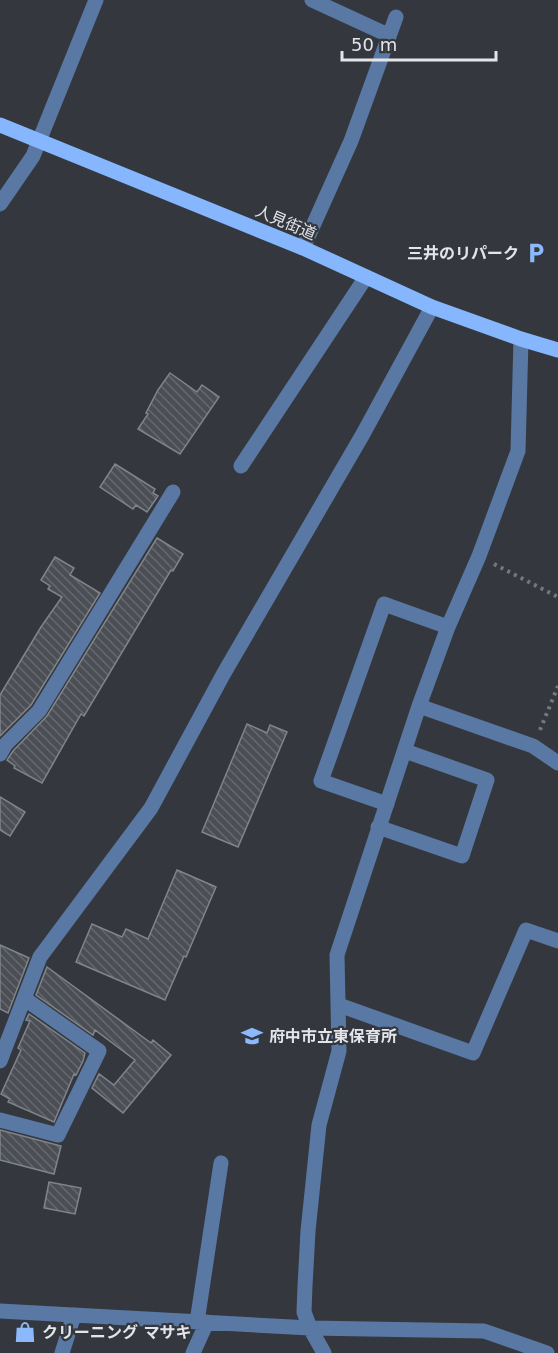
<svg xmlns="http://www.w3.org/2000/svg" width="558" height="1353" font-family="'DejaVu Sans','Noto Sans JP',sans-serif">
<style>
.building{fill:url(#building-back-hatch);stroke:#80858b;stroke-width:1.5}
.lines{fill:none;stroke-linecap:round;stroke-linejoin:round}
.path{stroke:#74777d;stroke-width:4;stroke-dasharray:3 4.5;stroke-linecap:butt}
.minor{stroke:#5a78a4;stroke-width:15}
.major{stroke:#85b6fe;stroke-width:15}
.labels{text-anchor:middle;stroke-width:4.5;stroke-linejoin:round;paint-order:stroke}
.street-label{font-size:16px;fill:#e3e5e9;stroke:#34383e}
.poi-label{font-size:16px;font-weight:bold;fill:#e3e5e9;stroke:#34383e;text-anchor:start}
</style>
<defs>
<pattern id="building-back-hatch" width="6" height="6" patternUnits="userSpaceOnUse" patternTransform="scale(1.5)"><rect width="6" height="6" fill="#4b4f55"/><path d="M-1 5l2 2M0 0l6 6M5-1l2 2" fill="none" stroke="#65686d"/></pattern>
</defs>
<rect width="100%" height="100%" fill="#34383e"/>
<!-- building -->
<path class="building" d="M170,373L197,392L202,385L219,397L180,454L138,429L148,414L146,413L158,390Z
M115,464L155,489L153,493L158,496L147,512L136,505L133,509L100,487Z
M157,538L183,554L173,571L171,570L84,716L81,714L42,783L14,768L15,766L7,760L13,751L47,716Z
M55,557L74,568L70,575L100,593L31,705L0,736V695L41,627L62,597L48,589L50,586L41,580Z
M247,724L267,733L270,725L287,732L238,847L202,832Z
M0,797L25,812L10,836L0,830Z
M177,870L216,887L186,957L184,956L165,1000L76,962L92,924L122,937L126,929L148,939Z
M0,945L29,958L8,1013L0,1009Z
M47,967L151,1043L153,1040L171,1055L123,1113L92,1088L99,1074L114,1085L135,1060L95,1030L93,1035L36,995Z
M29,1014L85,1053L83,1061L76,1075L74,1074L54,1122L8,1102L10,1099L1,1094L21,1050L18,1048L30,1021L26,1020Z
M0,1130L61,1146L54,1174L0,1160Z
M49,1182L81,1188L75,1214L44,1208Z"/>
<g class="lines">
<!-- path -->
<path class="path" d="M494,564L558,597
M540,730L558,686"/>
<!-- minor -->
<path class="minor" d="M312,0L388,35
M0,204L33,156L96,0
M303,248L351,141L396,17
M241,466L366,277
M419,706L533,746L558,763
M0,754L5,745L39,711L173,492
M387,804L321,781L384,604L448,627
M378,827L462,856L487,780L405,751
M339,1005L473,1053L526,930L558,941
M0,1061L40,957L151,808L224,673L363,434L432,307
M0,1120L58,1135L99,1051L25,999
M0,1311L310,1328L484,1331L547,1353
M197,1322L221,1163
M62,1353L74,1315
M193,1353L207,1322
M324,1353L310,1328L304,1312L305,1286L308,1231L319,1125L339,1051L337,955L419,706L448,627L479,556L518,451L521,339"/>
<!-- major -->
<path class="major" d="M0,125L303,248L432,307L521,339L558,350"/>
</g>
<!-- icons -->
<defs>
<symbol id="parking-bare" viewBox="-9 -9 18 18"><path d="M-3.5-5.5H1a3.5 3.5 0 0 1 0 7H-1V5.5H-3.5ZM-1-3.4V-.6H.8a1.4 1.4 0 0 0 0-2.8Z" fill="#8cb9fc" stroke="#34383e" stroke-width="2.5" paint-order="stroke"/></symbol>
<symbol id="school-bare" viewBox="-9 -9 18 18"><path d="M0-5L7-2L0 1L-7-2ZM-4 1L0 2.5L4 1V4Q0 6-4 4Z" fill="#8cb9fc" stroke="#34383e" stroke-width="2.5" paint-order="stroke"/></symbol>
<symbol id="shop-bare" viewBox="-9 -9 18 18"><path d="M-5-2.5h2.3a2.7 3.5 0 0 1 5.4 0H5L5.5 6h-11ZM-1.5-2.5h3a1.5 2.3 0 0 0-3 0Z" fill="#8cb9fc" stroke="#34383e" stroke-width="2.5" paint-order="stroke"/></symbol>
</defs>
<g fill-rule="evenodd">
<use href="#parking-bare" x="521" y="238" width="30" height="30"/>
<use href="#school-bare" x="237" y="1021" width="30" height="30"/>
<use href="#shop-bare" x="10" y="1317" width="30" height="30"/>
</g>
<g class="labels">
<!-- street labels -->
<g class="street-label">
<text transform="translate(286 222) rotate(23)" y="6">人見街道</text>
</g>
<!-- poi labels -->
<g class="poi-label">
<text x="519" y="259" text-anchor="end">三井のリパーク</text>
<text x="269" y="1042">府中市立東保育所</text>
<text x="42" y="1338">クリーニング マサキ</text>
</g>
</g>
<!-- scale -->
<path d="M342 51v9h154v-9" fill="none" stroke="#e3e5e9" stroke-width="3"/>
<text x="351" y="51" font-size="18" fill="#e3e5e9" stroke="#34383e" stroke-width="4.5" paint-order="stroke">50 m</text>
</svg>
